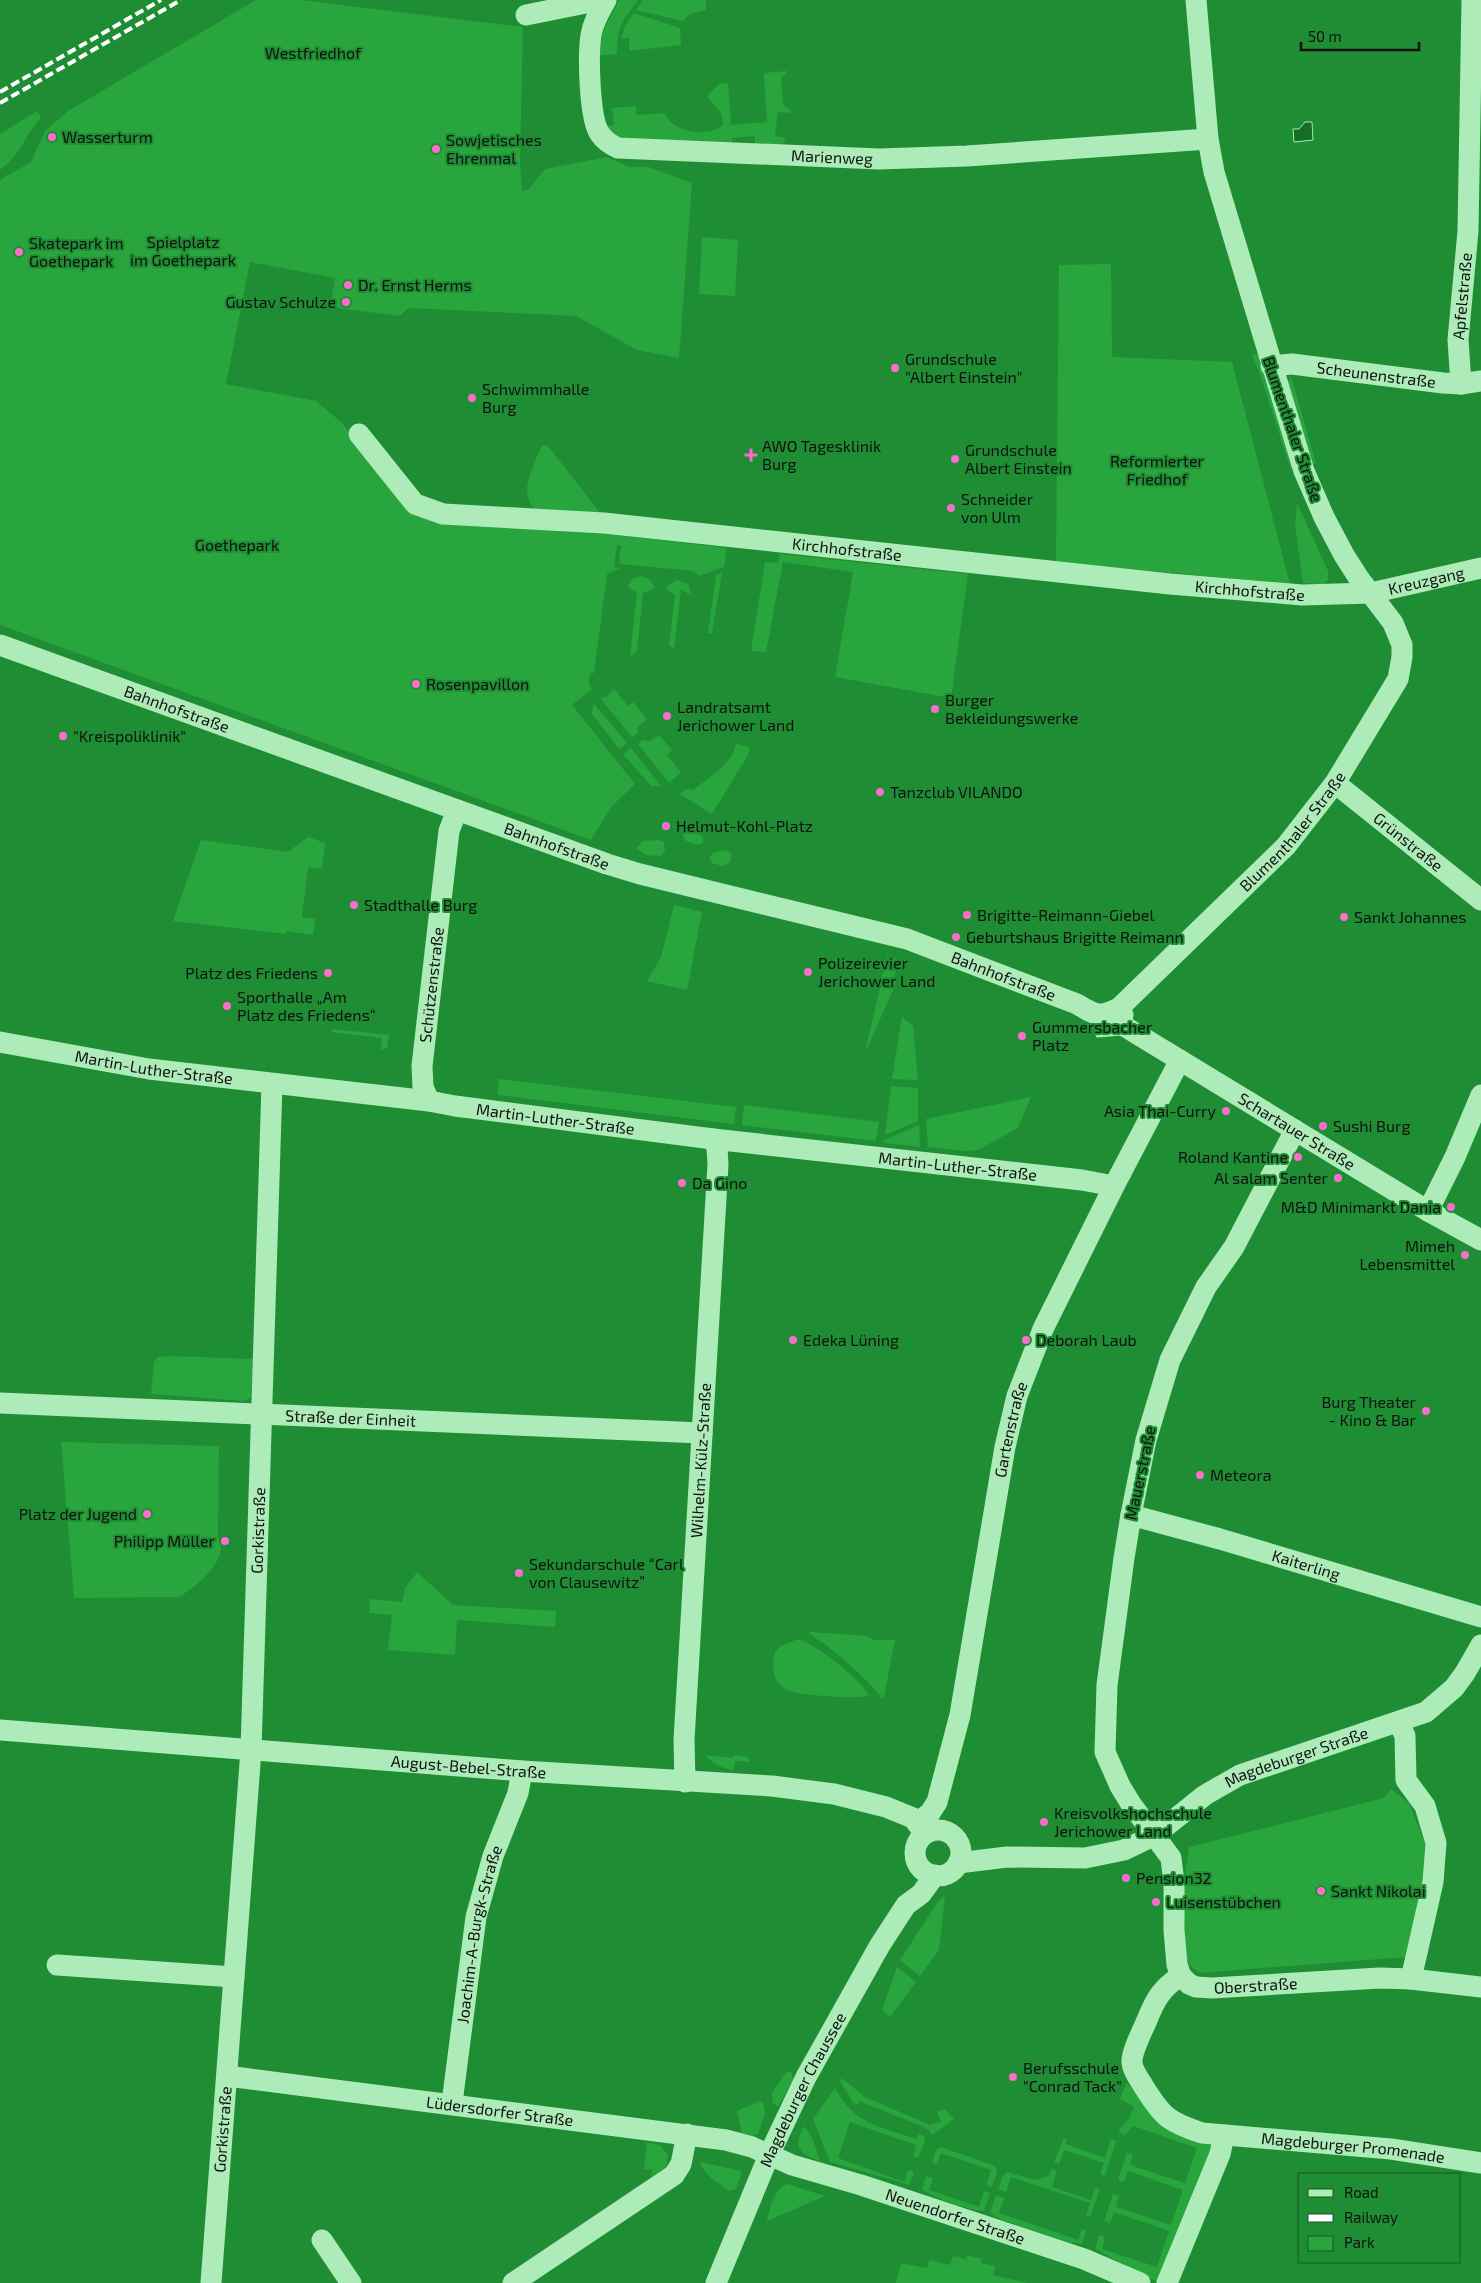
<svg xmlns="http://www.w3.org/2000/svg" width="1481" height="2283" font-family="'Exo 2',sans-serif">
<style>
.green{fill:#29a53e}
.water{fill:#156c26;stroke:#a1eead}
.lines{fill:none;stroke-linecap:round;stroke-linejoin:round}
.stream{stroke:#a1eead;stroke-width:5}
.minor{stroke:#adecb8;stroke-width:21}
.rail{stroke:#fff;stroke-width:4;stroke-dasharray:9 4;stroke-linecap:butt}
.poi-dot{fill:#fa6dcc;stroke:#1f8d33;stroke-width:2}
.labels{text-anchor:middle;stroke-width:4;stroke-linejoin:round;paint-order:stroke}
.park-label{font-size:16px;fill:#111;stroke:#1f8d33}
.poi-label{font-size:16px;fill:#111;stroke:#1f8d33;text-anchor:start}
.street-label{font-size:16px;fill:#111;stroke:#1f8d33}
</style>
<rect width="100%" height="100%" fill="#1f8d33"/>
<!-- green -->
<path class="green" d="M256,0H301L523,27L520,161L522,191L529,189L545,169L607,157L629,167H648L692,183L679,358L637,350L576,316L408,308L400,316L330,307L335,278L250,262L226,384L316,401L342,423L406,507L602,530L606,534L727,548L724,567L699,576L693,571L621,564L619,561L621,546L617,545L614,567L620,568L607,574L594,673H590L589,684L592,689L572,705L635,784L611,807L591,840L0,625V180L31,162L45,131L68,111Z
M619,0H638C622,22 617,25 617,54L597,56C600,35 609,19 619,0Z
M643,0H706V10L690,14L683,21L636,10Z
M634,13L680,28L681,45L629,51V38L621,39L625,26Z
M788,71L781,78L783,105L791,110L790,113L778,112L775,136L786,138L780,150L755,149V136L732,138V147L620,140L603,127L614,125L612,108L636,106L637,115L665,113C671,133 710,138 723,125C724,112 716,108 708,98V95L719,84L728,83L731,125L767,122L764,73Z
M37,111L41,118C25,135 20,156 0,170V134Z
M702,237L738,240L735,296L699,294Z
M1111,264L1112,357L1232,362L1290,584L1056,562L1059,265Z
M1258,354L1293,468L1291,470L1262,380L1252,355Z
M1291,377L1316,463L1312,465L1288,382Z
M546,445L552,451L601,514H537C533,507 528,501 527,492C526,482 537,455 542,446Z
M1297,503L1328,571V580L1323,584L1303,583L1295,525Z
M780,554L968,574L951,698L835,677L853,572L783,562L766,652L751,651L765,562L778,563Z
M722,573L712,633H708L716,575Z
M641,576L650,580L655,588L643,593L637,651L630,657L637,593L628,587L632,579Z
M677,580L688,584L692,596L681,589L674,648L669,646L675,595L666,589L667,586Z
M614,689L628,706L633,702L647,719L638,727V733L632,737L600,698L606,697Z
M593,704H594L627,743L619,749L592,714Z
M659,735L672,750L667,755L681,772L669,783L638,744L643,740L650,741Z
M736,744L750,747L748,755L712,814L680,794L685,789L693,790C709,777 732,765 736,744Z
M631,748L661,786H651L623,754Z
M684,824L693,828L703,838V843L696,845L686,841L680,828Z
M308,837L325,843L322,869L308,867L302,917L315,919L313,935L287,931L286,934L173,921L201,840L288,852Z
M659,840L664,842L665,851L661,856L646,855L636,848L643,841Z
M726,850L732,854L730,862L723,866L712,863L709,858L713,853Z
M674,905L702,912L687,990L647,981L661,957Z
M887,957L900,959L892,982L899,976L867,1049L866,1048Z
M902,1017L913,1026L918,1080L892,1079Z
M332,1029L389,1035L387,1048L381,1050L382,1038L332,1032Z
M499,1079L736,1107L734,1124L497,1095Z
M891,1086L918,1088V1121L885,1135Z
M1031,1097L1018,1128L978,1150L965,1151L928,1147L926,1119Z
M744,1105L879,1122L876,1141L742,1125Z
M919,1125L920,1147L884,1143V1140Z
M170,1356L253,1359L251,1397L245,1401L151,1394L154,1362L158,1357Z
M61,1442L219,1446L218,1535C219,1539 221,1545 221,1550C217,1570 195,1587 179,1597L74,1598Z
M417,1572L453,1605L556,1611L555,1627L457,1620L455,1655L388,1650L392,1615L369,1613L370,1599L402,1602L405,1588Z
M810,1632L867,1636L873,1640H895L884,1697L882,1698C869,1680 827,1643 808,1633Z
M798,1639C817,1645 859,1678 869,1695C857,1699 839,1697 826,1696C795,1694 766,1693 775,1652L781,1646Z
M704,1755L732,1758L736,1755L748,1757L750,1762L735,1761L733,1771L716,1765Z
M1391,1789L1409,1803L1425,1844L1424,1881L1406,1957L1199,1973L1186,1962L1183,1890L1189,1847L1384,1798Z
M945,1895L939,1950L920,1976L900,1960L937,1903Z
M897,1967L916,1982L890,2017L882,2010Z
M787,2071L792,2073L793,2080L778,2107L773,2103L772,2092Z
M842,2078L865,2097L930,2125L941,2122L937,2111L945,2109L954,2119L932,2135L929,2130L924,2127L859,2101L857,2105L853,2103L840,2081Z
M1126,2083L1209,2141L1213,2151L1157,2282L1095,2249L1099,2235L1105,2237L1102,2249L1157,2267L1169,2231L1114,2212L1110,2223L1104,2221L1113,2194L1119,2196L1116,2207L1171,2225L1183,2190L1128,2171L1124,2182L1118,2180L1127,2153L1133,2155L1130,2165L1185,2183L1197,2148L1133,2126L1125,2136L1118,2131L1128,2120L1134,2107L1120,2099Z
M835,2088C855,2125 879,2126 916,2139L919,2134L924,2136L925,2140L918,2158L913,2156L916,2145L850,2122L838,2158L904,2182L908,2170L914,2172L909,2185L830,2162L813,2119Z
M759,2101L763,2102L765,2113L758,2134L753,2136L742,2133L737,2111Z
M804,2126L812,2137L820,2161C798,2154 793,2147 804,2126Z
M1064,2138L1067,2140L1066,2144L1105,2158L1111,2139L1116,2141L1105,2176L1100,2174L1104,2163L1064,2150L1059,2164L1054,2162Z
M647,2143L660,2145L668,2155L666,2167L651,2177L652,2170L644,2169Z
M941,2147L995,2166L997,2172L992,2187L986,2185L991,2170L941,2153L937,2164L932,2163L936,2150Z
M700,2162L742,2171L736,2189L729,2191C717,2182 705,2176 700,2162Z
M1052,2169L1057,2171L1052,2187L1091,2200L1095,2188L1100,2189L1090,2217L1086,2215L1090,2203L1011,2177L1006,2192L998,2189L1003,2176L1007,2172L1035,2180L1049,2176Z
M926,2176L933,2178L929,2190L979,2207L984,2191L990,2193L984,2211C962,2209 941,2200 922,2190Z
M787,2184L825,2196L767,2221C770,2208 773,2189 787,2184Z
M996,2195L1004,2198L999,2213L1078,2240L1082,2229L1086,2230L1082,2244L1068,2242L1002,2220L990,2213Z
M967,2255L982,2259L981,2263L995,2266L993,2275L1027,2283H896L901,2263L927,2268L929,2260L950,2265L953,2256L966,2259Z"/>
<!-- water -->
<path class="water" d="M1305,122H1312L1313,140L1294,142L1293,129H1299Z"/>
<g class="lines">
<!-- stream -->
<path class="stream" d="M1098,1035L1122,1033"/>
<!-- minor -->
<g class="minor">
<path id="s1" d="M606,0C600,11 593,22 591,35C588,55 589,119 600,134C605,141 611,145 618,148L879,159L967,156L1208,139"/>
<path d="M526,15L601,0"/>
<path id="s2" d="M1271,366L1292,364L1443,383L1461,384L1481,381"/>
<path id="s3" d="M1461,384L1458,340L1468,231L1472,0"/>
<path id="s4" d="M359,434L415,504L443,514L604,523L1170,584L1302,595L1371,593L1481,568"/>
<path id="s5" d="M0,645L607,864L640,874L907,939L1077,1004C1095,1015 1099,1018 1119,1008L1286,846L1335,783L1398,679L1402,657V645L1393,623L1358,577L1344,555L1324,517L1304,471L1214,172L1208,139L1196,0"/>
<path id="s6" d="M1335,783L1481,900"/>
<path id="s7" d="M1123,1015L1121,1024L1132,1031L1428,1211L1481,1240"/>
<path id="s8" d="M0,1042L149,1069L429,1101L455,1106L713,1139L1082,1180L1114,1186"/>
<path id="s9" d="M429,1101L423,1087L422,1066L449,831L457,810"/>
<path id="s10" d="M1295,1130L1234,1247L1206,1287L1170,1360L1146,1440L1131,1515L1124,1558L1107,1685L1105,1752L1120,1786L1131,1804L1171,1858L1174,1883V1930L1177,1965L1181,1976L1189,1984L1196,1987L1212,1988L1380,1978L1411,1979L1481,1987"/>
<path d="M1428,1211L1455,1157L1481,1095"/>
<path id="s11" d="M0,1403L702,1433"/>
<path id="s12" d="M1131,1515L1220,1539L1481,1617"/>
<path d="M1399,1722L1405,1736L1406,1780L1425,1806L1436,1843L1433,1882L1411,1979"/>
<path id="s13" d="M0,1730L522,1771L772,1786L834,1794L886,1807L913,1818L925,1834"/>
<path id="s14" d="M685,1782L684,1740L718,1164L717,1148L713,1139"/>
<path id="s15" d="M918,1822L930,1813L937,1802L960,1715L1005,1447L1017,1396L1043,1329L1114,1186L1180,1060"/>
<circle cx="938" cy="1853" r="23"/>
<path id="s16" d="M958,1863L1007,1857L1085,1858L1124,1850L1155,1835L1205,1795L1240,1775L1426,1712L1454,1688L1465,1673L1481,1645"/>
<path d="M57,1965L234,1977"/>
<path id="s17" d="M1181,1976C1162,1987 1155,2000 1147,2020C1143,2030 1131,2052 1132,2063C1133,2072 1140,2080 1144,2087C1162,2116 1168,2122 1202,2133L1391,2149L1481,2163"/>
<path id="s18" d="M227,2076L726,2140L752,2147L792,2165L861,2185L1084,2259L1140,2283"/>
<path id="s19" d="M452,2103L476,1917L493,1856L518,1793L522,1771"/>
<path d="M322,2240L351,2283"/>
<path id="s20" d="M211,2283L251,1750L272,1084"/>
<path d="M513,2283L674,2175L681,2164L687,2134"/>
<path id="s21" d="M716,2283L769,2155L806,2077L880,1945L906,1905L921,1894L935,1875"/>
<path d="M1167,2283L1220,2154L1224,2135"/>
</g>
<!-- rail -->
<path class="rail" d="M0,92L161,0
M0,103L181,0"/>
</g>
<!-- markers -->
<g class="poi-dot">
<circle cx="52" cy="137" r="5"/>
<circle cx="436" cy="149" r="5"/>
<circle cx="19" cy="252" r="5"/>
<circle cx="348" cy="285" r="5"/>
<circle cx="346" cy="302" r="5"/>
<circle cx="895" cy="368" r="5"/>
<circle cx="472" cy="398" r="5"/>
<path d="M748.5 447.5h5v5h5v5h-5v5h-5v-5h-5v-5h5z"/>
<circle cx="955" cy="459" r="5"/>
<circle cx="951" cy="508" r="5"/>
<circle cx="416" cy="684" r="5"/>
<circle cx="935" cy="709" r="5"/>
<circle cx="667" cy="716" r="5"/>
<circle cx="63" cy="736" r="5"/>
<circle cx="880" cy="792" r="5"/>
<circle cx="666" cy="826" r="5"/>
<circle cx="354" cy="905" r="5"/>
<circle cx="967" cy="915" r="5"/>
<circle cx="1344" cy="917" r="5"/>
<circle cx="956" cy="937" r="5"/>
<circle cx="808" cy="972" r="5"/>
<circle cx="328" cy="973" r="5"/>
<circle cx="227" cy="1006" r="5"/>
<circle cx="1022" cy="1036" r="5"/>
<circle cx="1226" cy="1111" r="5"/>
<circle cx="1323" cy="1126" r="5"/>
<circle cx="1298" cy="1157" r="5"/>
<circle cx="1338" cy="1178" r="5"/>
<circle cx="682" cy="1183" r="5"/>
<circle cx="1451" cy="1207" r="5"/>
<circle cx="1465" cy="1255" r="5"/>
<circle cx="793" cy="1340" r="5"/>
<circle cx="1026" cy="1340" r="5"/>
<circle cx="1426" cy="1411" r="5"/>
<circle cx="1200" cy="1475" r="5"/>
<circle cx="147" cy="1514" r="5"/>
<circle cx="225" cy="1541" r="5"/>
<circle cx="519" cy="1573" r="5"/>
<circle cx="1044" cy="1822" r="5"/>
<circle cx="1126" cy="1878" r="5"/>
<circle cx="1321" cy="1891" r="5"/>
<circle cx="1156" cy="1902" r="5"/>
<circle cx="1013" cy="2077" r="5"/>
</g>
<g class="labels">
<!-- park labels -->
<g class="park-label">
<text x="313" y="59">Westfriedhof</text>
<text x="183" y="248">Spielplatz<tspan x="183" dy="18">im Goethepark</tspan></text>
<text x="1157" y="467">Reformierter<tspan x="1157" dy="18">Friedhof</tspan></text>
<text x="237" y="551">Goethepark</text>
</g>
<!-- poi labels -->
<g class="poi-label">
<text x="62" y="143">Wasserturm</text>
<text x="446" y="146">Sowjetisches<tspan x="446" dy="18">Ehrenmal</tspan></text>
<text x="29" y="249">Skatepark im<tspan x="29" dy="18">Goethepark</tspan></text>
<text x="358" y="291">Dr. Ernst Herms</text>
<text x="336" y="308" text-anchor="end">Gustav Schulze</text>
<text x="905" y="365">Grundschule<tspan x="905" dy="18">"Albert Einstein"</tspan></text>
<text x="482" y="395">Schwimmhalle<tspan x="482" dy="18">Burg</tspan></text>
<text x="762" y="452">AWO Tagesklinik<tspan x="762" dy="18">Burg</tspan></text>
<text x="965" y="456">Grundschule<tspan x="965" dy="18">Albert Einstein</tspan></text>
<text x="961" y="505">Schneider<tspan x="961" dy="18">von Ulm</tspan></text>
<text x="426" y="690">Rosenpavillon</text>
<text x="945" y="706">Burger<tspan x="945" dy="18">Bekleidungswerke</tspan></text>
<text x="677" y="713">Landratsamt<tspan x="677" dy="18">Jerichower Land</tspan></text>
<text x="73" y="742">"Kreispoliklinik"</text>
<text x="890" y="798">Tanzclub VILANDO</text>
<text x="676" y="832">Helmut-Kohl-Platz</text>
<text x="364" y="911">Stadthalle Burg</text>
<text x="977" y="921">Brigitte-Reimann-Giebel</text>
<text x="1354" y="923">Sankt Johannes</text>
<text x="966" y="943">Geburtshaus Brigitte Reimann</text>
<text x="818" y="969">Polizeirevier<tspan x="818" dy="18">Jerichower Land</tspan></text>
<text x="318" y="979" text-anchor="end">Platz des Friedens</text>
<text x="237" y="1003">Sporthalle „Am<tspan x="237" dy="18">Platz des Friedens“</tspan></text>
<text x="1032" y="1033">Gummersbacher<tspan x="1032" dy="18">Platz</tspan></text>
<text x="1216" y="1117" text-anchor="end">Asia Thai-Curry</text>
<text x="1333" y="1132">Sushi Burg</text>
<text x="1288" y="1163" text-anchor="end">Roland Kantine</text>
<text x="1328" y="1184" text-anchor="end">Al salam Senter</text>
<text x="692" y="1189">Da Gino</text>
<text x="1441" y="1213" text-anchor="end">M&amp;D Minimarkt Dania</text>
<text x="1455" y="1252" text-anchor="end">Mimeh<tspan x="1455" dy="18">Lebensmittel</tspan></text>
<text x="803" y="1346">Edeka Lüning</text>
<text x="1036" y="1346">Deborah Laub</text>
<text x="1416" y="1408" text-anchor="end">Burg Theater<tspan x="1416" dy="18">- Kino &amp; Bar</tspan></text>
<text x="1210" y="1481">Meteora</text>
<text x="137" y="1520" text-anchor="end">Platz der Jugend</text>
<text x="215" y="1547" text-anchor="end">Philipp Müller</text>
<text x="529" y="1570">Sekundarschule “Carl<tspan x="529" dy="18">von Clausewitz”</tspan></text>
<text x="1054" y="1819">Kreisvolkshochschule<tspan x="1054" dy="18">Jerichower Land</tspan></text>
<text x="1136" y="1884">Pension32</text>
<text x="1331" y="1897">Sankt Nikolai</text>
<text x="1166" y="1908">Luisenstübchen</text>
<text x="1023" y="2074">Berufsschule<tspan x="1023" dy="18">"Conrad Tack"</tspan></text>
</g>
<!-- street labels -->
<g class="street-label">
<text dy="6" stroke="none"><textPath href="#s1" startOffset="376">Marienweg</textPath></text>
<text dy="6" stroke="none"><textPath href="#s3" startOffset="88">Apfelstraße</textPath></text>
<text dy="6" stroke="none"><textPath href="#s2" startOffset="106">Scheunenstraße</textPath></text>
<text transform="translate(1293 429) rotate(71)" y="6">Blumenthaler Straße</text>
<text dy="6" stroke="none"><textPath href="#s4" startOffset="525">Kirchhofstraße</textPath></text>
<text dy="6" stroke="none"><textPath href="#s4" startOffset="1108">Kreuzgang</textPath></text>
<text dy="6" stroke="none"><textPath href="#s4" startOffset="930">Kirchhofstraße</textPath></text>
<text dy="6" stroke="none"><textPath href="#s5" startOffset="188">Bahnhofstraße</textPath></text>
<text dy="6" stroke="none"><textPath href="#s5" startOffset="1430">Blumenthaler Straße</textPath></text>
<text dy="6" stroke="none"><textPath href="#s6" startOffset="94">Grünstraße</textPath></text>
<text dy="6" stroke="none"><textPath href="#s5" startOffset="592">Bahnhofstraße</textPath></text>
<text dy="6" stroke="none"><textPath href="#s5" startOffset="1058">Bahnhofstraße</textPath></text>
<text dy="6" stroke="none"><textPath href="#s9" startOffset="118">Schützenstraße</textPath></text>
<text dy="6" stroke="none"><textPath href="#s8" startOffset="156">Martin-Luther-Straße</textPath></text>
<text dy="6" stroke="none"><textPath href="#s8" startOffset="561">Martin-Luther-Straße</textPath></text>
<text dy="6" stroke="none"><textPath href="#s7" startOffset="215">Schartauer Straße</textPath></text>
<text dy="6" stroke="none"><textPath href="#s8" startOffset="966">Martin-Luther-Straße</textPath></text>
<text dy="6" stroke="none"><textPath href="#s11" startOffset="351">Straße der Einheit</textPath></text>
<text dy="6" stroke="none"><textPath href="#s15" startOffset="408">Gartenstraße</textPath></text>
<text dy="6" stroke="none"><textPath href="#s14" startOffset="322">Wilhelm-Külz-Straße</textPath></text>
<text transform="translate(1140 1473) rotate(-78)" y="6">Mauerstraße</text>
<text dy="6" stroke="none"><textPath href="#s20" startOffset="754">Gorkistraße</textPath></text>
<text dy="6" stroke="none"><textPath href="#s12" startOffset="182">Kaiterling</textPath></text>
<text dy="6" stroke="none"><textPath href="#s16" startOffset="365">Magdeburger Straße</textPath></text>
<text dy="6" stroke="none"><textPath href="#s13" startOffset="470">August-Bebel-Straße</textPath></text>
<text dy="6" stroke="none"><textPath href="#s19" startOffset="171">Joachim-A-Burgk-Straße</textPath></text>
<text dy="6" stroke="none"><textPath href="#s10" startOffset="984">Oberstraße</textPath></text>
<text dy="6" stroke="none"><textPath href="#s21" startOffset="212">Magdeburger Chaussee</textPath></text>
<text dy="6" stroke="none"><textPath href="#s18" startOffset="275">Lüdersdorfer Straße</textPath></text>
<text dy="6" stroke="none"><textPath href="#s20" startOffset="154">Gorkistraße</textPath></text>
<text dy="6" stroke="none"><textPath href="#s17" startOffset="358">Magdeburger Promenade</textPath></text>
<text dy="6" stroke="none"><textPath href="#s18" startOffset="745">Neuendorfer Straße</textPath></text>
</g>
</g>
<!-- legend -->
<rect x="1298" y="2173" width="162" height="90" fill="#1f8d33" stroke="#195b25"/>
<rect x="1308" y="2189" width="25" height="8" fill="#adecb8" stroke="#195b25"/>
<text x="1344" y="2198" font-size="15" fill="#111111">Road</text>
<rect x="1308" y="2214" width="25" height="8" fill="#ffffff" stroke="#195b25"/>
<text x="1344" y="2223" font-size="15" fill="#111111">Railway</text>
<rect x="1308" y="2236" width="25" height="15" fill="#29a53e" stroke="#195b25"/>
<text x="1344" y="2248" font-size="15" fill="#111111">Park</text>
<!-- scale -->
<path d="M1301 42v8h118v-8" fill="none" stroke="#111111" stroke-width="2.5"/>
<text x="1308" y="42" font-size="15" fill="#111111" stroke="#1f8d33" stroke-width="4" paint-order="stroke">50 m</text>
</svg>
